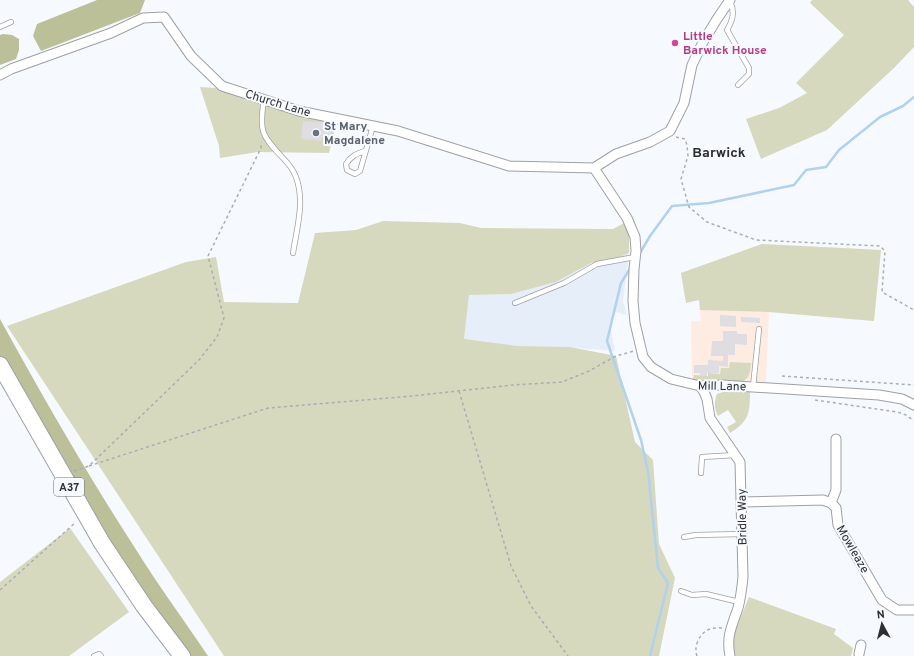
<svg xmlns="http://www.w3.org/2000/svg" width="914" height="656" font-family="Overpass,sans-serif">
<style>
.built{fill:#e6eefa}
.education{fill:#feebe2}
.green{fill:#d6d9be}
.forest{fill:#bcc099}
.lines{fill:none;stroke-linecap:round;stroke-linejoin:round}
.stream{stroke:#b2d1ee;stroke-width:2.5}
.building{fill:#dfdce2}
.lane-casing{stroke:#9da0a5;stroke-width:6}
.street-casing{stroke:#9da0a5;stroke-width:11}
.highway-casing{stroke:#9da0a5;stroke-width:18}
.path{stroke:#aaadb1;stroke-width:1.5;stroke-dasharray:3 3;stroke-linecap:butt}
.lane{stroke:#fff;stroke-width:4.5}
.street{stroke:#fff;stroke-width:9}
.highway{stroke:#fff;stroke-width:16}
.hotel-dot{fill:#d1479c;stroke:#f6faff;stroke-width:1.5}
.worship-dot{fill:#6b7280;stroke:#f6faff;stroke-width:1.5}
.labels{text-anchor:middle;stroke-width:4;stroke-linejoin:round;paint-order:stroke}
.shield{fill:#f6faff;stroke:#696c6f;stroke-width:1}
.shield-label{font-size:11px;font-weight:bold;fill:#2d2f31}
.hotel-label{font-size:12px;font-weight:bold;fill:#b23c85;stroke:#f6faff;text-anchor:start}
.street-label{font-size:12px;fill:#2d2f31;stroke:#f6faff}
.worship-label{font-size:12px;font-weight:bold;fill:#5b616d;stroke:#f6faff;text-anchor:start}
.quarter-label{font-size:14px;font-weight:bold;fill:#2d2f31;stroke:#f6faff}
</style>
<rect width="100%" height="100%" fill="#f6faff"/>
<!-- built -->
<path class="built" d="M629,253L623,301L627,315L614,312L610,325L615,351L565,347L517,346L464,340L465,295L511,294L556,282L591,263L618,258Z"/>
<!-- education -->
<path class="education" d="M762,244L881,250L874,321L769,312L766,383L692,381L691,321H701L699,300L686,303L681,273Z"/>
<!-- green -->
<path class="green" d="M812,0H908L914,7V47L894,68L827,130L761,159L746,119L779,108L807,93L796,83L844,35L810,3Z
M200,87L218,88L249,100L305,116L336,123L329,153L257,152L220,158L219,146Z
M383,221L460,223L481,228L613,229L624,223L629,236V253L618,258L591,263L556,282L511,294L469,295L464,339L517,346L570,347L616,356L635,442L653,460L659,544L675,578L659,656H224L7,326L186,262L216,257L224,302L298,303L315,233L356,230Z
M762,244L881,250L874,321L769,312L700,310L699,300L686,303L681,273Z
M730,362L751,363C750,374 749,381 737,383L693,380L694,375L708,376V373L720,374L721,368H729Z
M730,387L750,389C750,412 750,421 730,433L727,427L736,422L728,410L718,416C714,409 714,402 717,394L729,390Z
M70,528L129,612L69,656H0V582Z
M749,597L836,629L834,634L853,648L851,656H735L733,646L734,634Z"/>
<!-- forest -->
<path class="forest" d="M97,0H145L140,13L41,51L33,36L37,24Z
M3,34L12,35L19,39V50L16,59L0,65V35Z
M0,319C43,397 87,474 135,548C158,585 184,620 208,656H187L112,549L0,358Z"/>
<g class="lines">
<!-- stream -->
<path class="stream" d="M640,253L650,236L672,206L709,203L794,185L806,170L826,167L839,150L880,117L903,106L914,97
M631,267L621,283L607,341L641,440L648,471L658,568L668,583L650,656"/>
</g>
<!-- building -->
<path class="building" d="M303,121L326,123V129H331V137H322L321,141L301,139Z
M720,315L736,316V327L720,326Z
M741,317L760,318V323L741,322Z
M723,331H737V334H747V345L735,344V355H728V367L719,366V373H707V376H700V373H694V365H708V360L723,361V356H711L712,341H723Z"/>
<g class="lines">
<defs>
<path id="lane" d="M730,1C735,12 733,20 727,30L749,68V74L738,85
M0,27L11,22
M264,100C259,130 261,135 282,157C288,163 293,169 296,177C305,201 297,228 293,253
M365,151C356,154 351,156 346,164L347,170L355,174L360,171L373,126
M515,303L564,283L597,264L635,257
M753,387L759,329
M701,473L702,457L736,455
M684,537L696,535L742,534
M681,591L692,595L706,594L739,602
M94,656L99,654L101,656"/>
<path id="street" d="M0,75L11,69L111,33L143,18L164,17L191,56L222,86L299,111L398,131L509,166L594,168
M594,168L627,218L635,237L636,251L634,269L633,301L635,323L643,357L651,367L671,379L700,386L722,385L879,395L902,399L914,405
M594,168L616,154L650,142L670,131L684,103L692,65L703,42L717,19L730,0
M700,386L704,392L707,399L710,418L740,462L743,577C742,587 741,597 738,608C732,626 726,636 730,656
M836,439V490L831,503L836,508L838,525L882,600L897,610H914
M741,502L823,500L831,503
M859,654L861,645"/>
<path id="highway" d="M0,365L102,543L144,606L182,656"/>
</defs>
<!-- lane casing -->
<use href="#lane" class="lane-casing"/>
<!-- street casing -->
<use href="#street" class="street-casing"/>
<!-- highway casing -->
<use href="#highway" class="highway-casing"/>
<!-- path -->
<path class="path" d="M676,137L685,139L687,145L688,156L681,179L689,207L707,222L756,240L880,246L885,251L882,292L914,310
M782,376L914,385
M459,391L511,566L531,606L568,656
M815,400L897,412L906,415L914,421
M89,466L268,408L412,396L513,385L562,382L589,371L616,356L634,351
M74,471L89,466L199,360L217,337L224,318L208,256L261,148V142
M0,590L76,522
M697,656C695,651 696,648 697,643C702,631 709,627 722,628"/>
<!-- lane -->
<use href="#lane" class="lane"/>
<!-- street -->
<use href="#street" class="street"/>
<!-- highway -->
<use href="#highway" class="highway"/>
</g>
<!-- markers -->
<circle class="hotel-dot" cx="675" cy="43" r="4"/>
<circle class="worship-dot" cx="316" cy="133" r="4"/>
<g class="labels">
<!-- shield labels -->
<rect class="shield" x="54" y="478" width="30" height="18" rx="3"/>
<g class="shield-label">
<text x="69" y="491">A37</text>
</g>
<!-- hotel labels -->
<g class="hotel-label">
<text x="683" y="40">Little<tspan x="683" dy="14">Barwick House</tspan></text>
</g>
<!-- street labels -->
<g class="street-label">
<text transform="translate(278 103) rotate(17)" y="4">Church Lane</text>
<text transform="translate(722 386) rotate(1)" y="4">Mill Lane</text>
<text transform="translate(742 517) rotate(-91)" y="4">Bridle Way</text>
<text transform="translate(853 549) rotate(60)" y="4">Mowleaze</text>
</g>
<!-- worship labels -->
<g class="worship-label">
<text x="324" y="130">St Mary<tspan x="324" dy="14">Magdalene</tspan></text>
</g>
<!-- quarter labels -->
<g class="quarter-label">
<text x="719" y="157">Barwick</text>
</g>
</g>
<!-- north arrow -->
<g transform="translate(882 624) rotate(353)" stroke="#f6faff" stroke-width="3" paint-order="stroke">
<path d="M0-3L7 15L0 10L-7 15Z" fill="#2d2f31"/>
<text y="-6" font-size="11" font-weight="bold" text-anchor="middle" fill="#2d2f31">N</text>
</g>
</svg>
